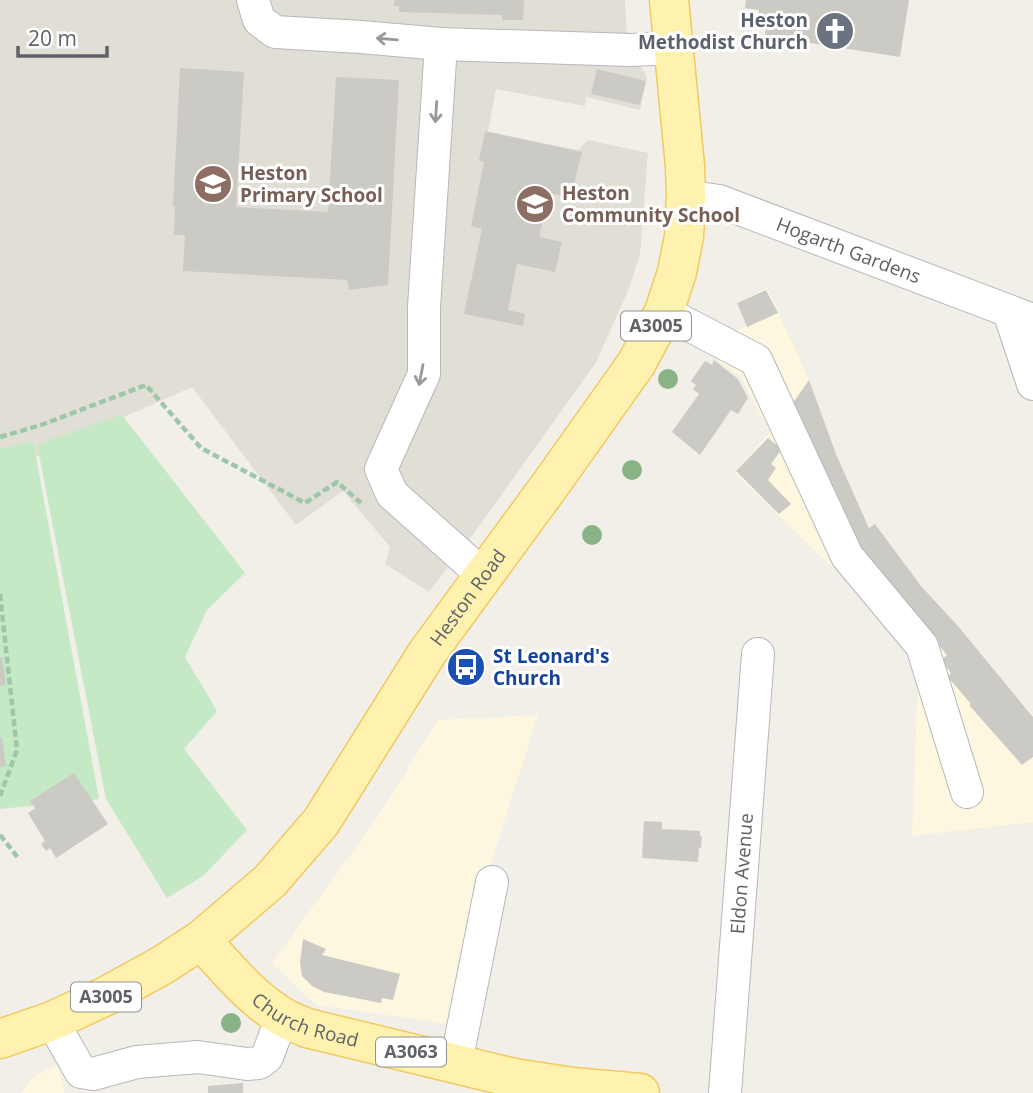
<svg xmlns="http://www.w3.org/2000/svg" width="1033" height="1093" font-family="'Open Sans',sans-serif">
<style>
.commercial{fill:#fef7e0}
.education{fill:#e1ded6}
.green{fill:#c5e8c5}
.building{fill:#cccac5}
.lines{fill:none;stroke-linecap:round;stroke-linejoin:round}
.minor-casing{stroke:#b5b8bc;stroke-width:34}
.major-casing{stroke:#f2c960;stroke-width:41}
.path{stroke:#9cc7a9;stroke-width:4.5;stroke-dasharray:7 3.5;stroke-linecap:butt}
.minor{stroke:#fff;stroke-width:32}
.major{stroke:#fff2af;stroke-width:38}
.tree{fill:#89b387}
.oneway{stroke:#979a9d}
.labels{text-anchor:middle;stroke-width:6;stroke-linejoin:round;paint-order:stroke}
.shield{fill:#fff;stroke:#8f9295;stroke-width:2}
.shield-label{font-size:18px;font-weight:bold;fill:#5f6368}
.worship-label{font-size:19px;font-weight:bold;fill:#5b616d;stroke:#fff;text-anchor:end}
.education-label{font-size:19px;font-weight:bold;fill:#785e54;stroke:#fff;text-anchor:start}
.street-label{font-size:19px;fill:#5f6368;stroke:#fff}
.transit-label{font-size:19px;font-weight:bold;fill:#164399;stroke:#fff;text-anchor:start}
</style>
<rect width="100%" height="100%" fill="#f1efe8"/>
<!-- commercial -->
<path class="commercial" d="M767,288L809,380L836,454L869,527L875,524L921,586L1033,715V822L912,836L919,652L892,619L821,557L734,472L770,432L740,376L715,358L734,332L747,326L737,303Z
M538,715L478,903L458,1025L316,1005L272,963L375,821L438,720Z
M57,1064L65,1093H21L35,1076Z"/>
<!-- education -->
<path class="education" d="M0,0H625L627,39L631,50L647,77L640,110L586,97L585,106L496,89L488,132L578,150L588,140L648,153L640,254L629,289L595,364L469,540L429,592L385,564L390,547L343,491L296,525L192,387L47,451L0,475Z"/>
<!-- green -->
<path class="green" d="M122,415L245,573L207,610L185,657L217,711L184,749L247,830L203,876L167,898L106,799L37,444Z
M33,441L99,799L0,809V449Z"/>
<!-- building -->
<path class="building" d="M394,0H524L523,20H502V15L399,12V6H394Z
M746,0H909L900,57L765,36L766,26L757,24L759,10L745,8Z
M180,68L244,72L236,207L328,212L336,77L399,80L388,285L349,290L347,280L183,271L185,235H174L175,206L173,207Z
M597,69L646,81L640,105L591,94Z
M485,131L582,152L574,184L566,182L563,196L549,193L539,237L562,242L555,272L517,264L508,310L525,314L523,326L464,314L482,229L471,226L484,162L479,160Z
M766,290L778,313L747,327L737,303Z
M714,360L738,379L748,398L738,414L731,410L700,455L672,432L699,394L693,389L696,385L691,381L705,361L712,365Z
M809,380L836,454L869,528L875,524L921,586L957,625L1033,717V757L1022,765L969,705L971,704L948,677L951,673L941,660L947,655L852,540L790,407Z
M768,438L782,449L771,464L776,468L768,480L791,504L779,514L736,471Z
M0,657H2L6,685L0,686Z
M0,738H2L6,766L0,767Z
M74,773L108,824L56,858L50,848L46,851L41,844L45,841L28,813L35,808L30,801Z
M644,821L662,822V829L700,831V836H702L701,848H699L698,862L642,858Z
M303,939L326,949L322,955L400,974L393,1000L382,998L381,1003L324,992L312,986L302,976L300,963Z
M243,1083V1093H208V1086Z"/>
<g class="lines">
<defs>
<g id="minor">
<path d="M253,0L259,20L275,32L361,37L441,44L631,50L673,48"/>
<path d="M441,44L424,307V374L381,469L392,494L484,576"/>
<path id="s1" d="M686,196L719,201L1033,320"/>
<path d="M664,312L756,360L847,556L922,646L967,792"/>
<path d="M1009,312L1033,384"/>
<path d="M52,1021L81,1072L93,1074L137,1062L198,1057L247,1064L259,1063L267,1057L282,1017"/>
<path d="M456,1063L492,882"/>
<path id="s2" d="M725,1093L758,654"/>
</g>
<g id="major">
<path id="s3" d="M201,940C225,966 250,997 281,1016C289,1021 298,1024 307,1028L514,1078L573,1087L640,1093"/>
<path id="s4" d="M0,1039L52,1021L108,995L161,966L201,940L270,881L321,822L427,653L553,481L636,364L664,312L677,272L684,237L686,196L685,166L669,0"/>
</g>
</defs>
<!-- minor casing -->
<use href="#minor" class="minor-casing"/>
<!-- major casing -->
<use href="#major" class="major-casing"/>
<!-- path -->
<path class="path" d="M0,437L41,425L146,385L201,448L305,503L337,482L361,503
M0,594L17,750L0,796
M0,835L19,859"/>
<!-- minor -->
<use href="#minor" class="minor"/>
<!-- major -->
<use href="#major" class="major"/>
</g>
<!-- trees -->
<g class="tree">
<circle cx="668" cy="379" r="10"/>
<circle cx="632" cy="470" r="10"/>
<circle cx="592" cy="535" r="10"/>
<circle cx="231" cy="1023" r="10"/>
</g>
<!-- one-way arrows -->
<defs><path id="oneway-shaft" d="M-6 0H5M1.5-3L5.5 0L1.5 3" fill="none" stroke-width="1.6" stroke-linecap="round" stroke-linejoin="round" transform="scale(1.75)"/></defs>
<g class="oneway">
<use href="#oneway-shaft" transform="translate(387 39) rotate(-175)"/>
<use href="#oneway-shaft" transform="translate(436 112) rotate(94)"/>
<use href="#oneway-shaft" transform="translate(421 375) rotate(101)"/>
</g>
<!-- icons -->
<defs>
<symbol id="church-disc" viewBox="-11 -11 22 22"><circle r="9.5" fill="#6b7280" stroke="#fff"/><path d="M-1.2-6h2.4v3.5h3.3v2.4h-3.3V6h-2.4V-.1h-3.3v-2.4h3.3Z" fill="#fff"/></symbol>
<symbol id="school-disc" viewBox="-11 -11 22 22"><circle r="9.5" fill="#8d6e63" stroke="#fff"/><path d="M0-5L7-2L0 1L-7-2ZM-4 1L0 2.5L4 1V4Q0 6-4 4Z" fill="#fff"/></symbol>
<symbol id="bus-disc" viewBox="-11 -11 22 22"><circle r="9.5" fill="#1a4fb4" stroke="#fff"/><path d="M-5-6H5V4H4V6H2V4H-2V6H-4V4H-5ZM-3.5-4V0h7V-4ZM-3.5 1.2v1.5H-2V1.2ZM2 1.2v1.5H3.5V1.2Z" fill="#fff"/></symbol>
</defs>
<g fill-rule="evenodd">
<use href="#church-disc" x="813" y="9" width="44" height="44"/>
<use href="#school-disc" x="191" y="162" width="44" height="44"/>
<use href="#school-disc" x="513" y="182" width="44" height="44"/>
<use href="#bus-disc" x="444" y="645" width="44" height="44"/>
</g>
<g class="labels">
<!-- shield labels -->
<g class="shield">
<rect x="621" y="311.5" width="70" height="29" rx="5"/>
<rect x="71" y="982.5" width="70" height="29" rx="5"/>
<rect x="376" y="1037.5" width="70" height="29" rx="5"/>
</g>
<g class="shield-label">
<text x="656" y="332">A3005</text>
<text x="106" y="1003">A3005</text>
<text x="411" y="1058">A3063</text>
</g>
<!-- worship labels -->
<g class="worship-label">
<text x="808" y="27">Heston<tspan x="808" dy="22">Methodist Church</tspan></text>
</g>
<!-- education labels -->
<g class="education-label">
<text x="240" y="180">Heston<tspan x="240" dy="22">Primary School</tspan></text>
<text x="562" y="200">Heston<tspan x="562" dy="22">Community School</tspan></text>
</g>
<!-- street labels -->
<g class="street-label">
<text dy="7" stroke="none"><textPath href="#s1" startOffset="172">Hogarth Gardens</textPath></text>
<text dy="7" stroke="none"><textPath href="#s4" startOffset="662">Heston Road</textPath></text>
<text dy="7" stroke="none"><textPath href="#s2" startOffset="220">Eldon Avenue</textPath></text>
<text dy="7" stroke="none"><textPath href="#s3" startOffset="135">Church Road</textPath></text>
</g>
<!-- transit labels -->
<g class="transit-label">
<text x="493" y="663">St Leonard's<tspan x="493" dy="22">Church</tspan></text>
</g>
</g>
<!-- scale -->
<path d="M18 46v10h89v-10" fill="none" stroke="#5f6368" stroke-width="3.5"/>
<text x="28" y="46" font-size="21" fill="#5f6368" stroke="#ffffff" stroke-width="5" paint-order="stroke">20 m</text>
</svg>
